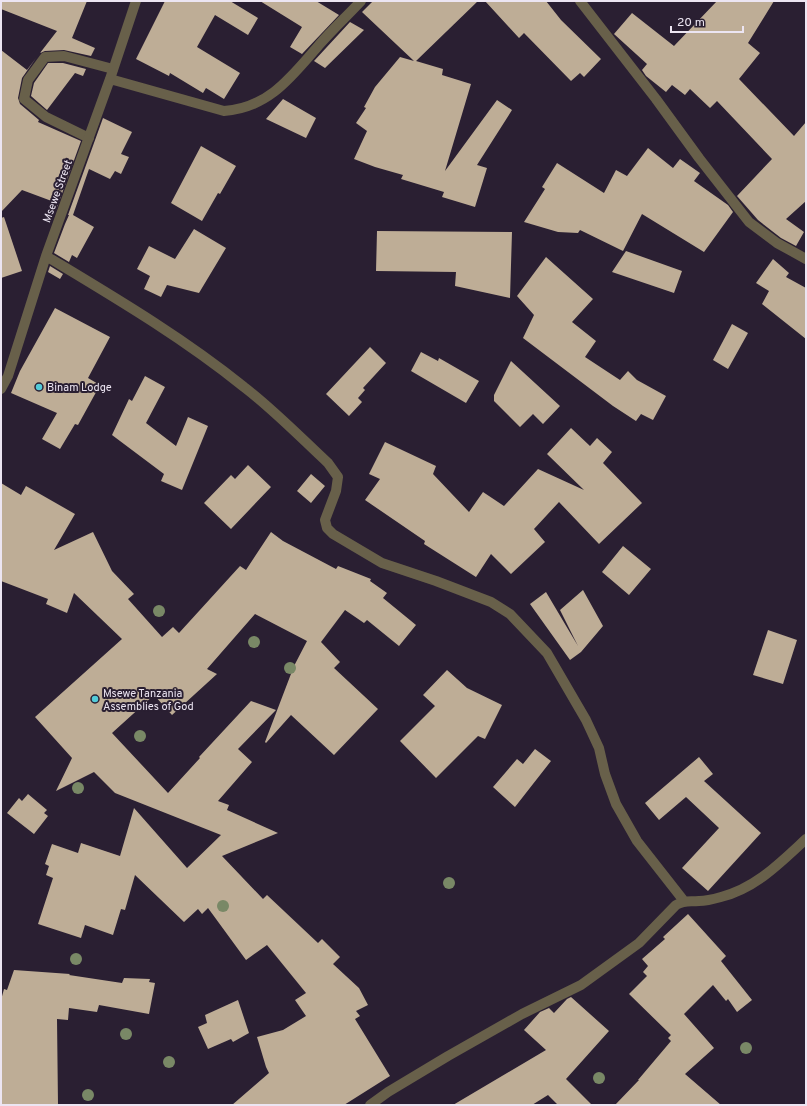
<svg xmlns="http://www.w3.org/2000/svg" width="807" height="1106" font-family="Overpass,sans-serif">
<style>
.building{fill:#bead96}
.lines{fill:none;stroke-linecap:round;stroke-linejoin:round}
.lane{stroke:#68604a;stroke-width:10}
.street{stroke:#68604a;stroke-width:10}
.tree{fill:#798866}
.poi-dot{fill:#52cbd9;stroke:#2a1f32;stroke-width:1.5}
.labels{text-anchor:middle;stroke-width:4;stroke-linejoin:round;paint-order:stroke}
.street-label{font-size:11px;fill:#ece5f2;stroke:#2a1f32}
.poi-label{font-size:11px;fill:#ece5f2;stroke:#2a1f32;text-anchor:start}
</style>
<rect width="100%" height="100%" fill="#2a1f32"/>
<!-- building -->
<path class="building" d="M1,1H87L72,38L95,48L91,56L64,50L45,51L40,53L57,31L1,9Z
M165,1H230L258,18L248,35L215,15L197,47L240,73L224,99L206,88L203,93L170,73L169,76L136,59Z
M260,1H316L339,15L302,54L290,47L302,27Z
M373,1H478L416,61L443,69L442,75L471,84L445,171L497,100L512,110L477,165L487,168L475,207L442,197L444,192L401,179L403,175L375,167L354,159L367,131L356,123L366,108L364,107L375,87L400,57L414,61L362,12Z
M485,1H546L561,20L601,59L584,77L580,73L571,81L524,33L519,38Z
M717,1H774L748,43L760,53L739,79L794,136L806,122V201L786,219L804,232L796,246L781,238L758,220L737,196L772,159L717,101L710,108L690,89L685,95L672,85L666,92L646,76L642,70L647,64L614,34L632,13L674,46Z
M350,22L364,30L325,68L314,61Z
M1,50L27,70L36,58L22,78L18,98L20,104L39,120L38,122L81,141L56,210L54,209L57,203L22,190L1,212Z
M48,63H63L86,69L83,76L75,73L47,110L31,96L34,83Z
M283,99L316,118L306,138L266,119Z
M103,118L132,132L121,154L129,157L121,174L115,171L110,179L89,169L73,215L94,227L77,258L72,255L69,262L54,253L65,224L69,215H68Z
M201,146L236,166L220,194L218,193L202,221L171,203Z
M648,148L673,168L680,159L700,173L694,181L728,205L733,212L704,252L642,214L623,251L580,230L578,233L558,232L524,222L545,189L542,187L557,163L604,193L616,170L627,176Z
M4,217L22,271L1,278V218Z
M194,229L226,248L199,293L167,285L161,297L144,289L150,276L137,269L149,246L175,259Z
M377,231L512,232L510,298L455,286L456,272L376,271Z
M626,251L682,271L674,293L612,272Z
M546,257L593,299L572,322L596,341L585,357L620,380L628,371L637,380L666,396L653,420L641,414L636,421L613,406L523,338L534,315L517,296Z
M773,259L789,273L786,277L806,288V339L762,304L769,291L756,283Z
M50,266L63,274L60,279L48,272Z
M55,308L110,337L88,378L100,385L78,425L75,424L60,449L42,439L57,413L11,393L20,371Z
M732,324L748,333L728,369L713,360Z
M370,347L386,363L363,388L365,390L358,398L362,402L349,416L326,394Z
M421,352L438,361L439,358L479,381L466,403L411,371Z
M511,361L560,406L543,424L533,414L520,427L494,401V395Z
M145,376L165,387L146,423L176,446L188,417L208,426L182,490L161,481L164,474L112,435L129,399L132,401Z
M571,428L590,446L597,438L612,452L603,463L642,503L599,544L559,502L534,529L545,542L511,574L491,554L476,577L424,544L425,541L365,500L380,479L369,474L385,442L436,466L433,474L469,512L483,492L504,506L538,469L584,490L547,454Z
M248,465L271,487L231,529L204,503L231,475L235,479Z
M311,474L325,486L311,503L297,491Z
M1,483L21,495L26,486L75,514L54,550L93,532L112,571L134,594L128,599L162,637L173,627L179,633L240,566L246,570L271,532L283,541L336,569L338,566L371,579L370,581L387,593L383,598L416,625L399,646L367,620L364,623L345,610L321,642L340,662L334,668L378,709L334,755L291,715L266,743L265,742L294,666L307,641L255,614L207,669L217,674L172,715L154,695L112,733L168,793L200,758L199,757L251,701L276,710L238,749L252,762L218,801L229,805L227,810L278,833L222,856L263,899L267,895L318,943L322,939L340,957L333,964L359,988L368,1005L356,1011L360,1016L355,1019L390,1076L344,1105H232L269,1073L266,1067L257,1037L283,1030L306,1016L295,1000L306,993L267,945L246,960L208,908L202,914L198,909L184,922L135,875L125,910L121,909L113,935L85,925L81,938L38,924L53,878L46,875L49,866L45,864L52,844L78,853L81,843L120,856L134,808L187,868L221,835L115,793L94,772L56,791L72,758L35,717L122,639L74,593L67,613L46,604L48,599L1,581Z
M623,546L651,569L629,595L602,572Z
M583,590L603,626L581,652L570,660L530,604L546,592L578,646L560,610Z
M768,630L797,640L783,684L753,675Z
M447,670L467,688L502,705L485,739L478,736L436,778L400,741L435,706L423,695Z
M535,749L551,761L515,807L493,787L517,759L523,764Z
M699,757L713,774L704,781L761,833L708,891L682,868L719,828L686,797L659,820L645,803Z
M28,794L47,810L44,813L48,816L34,834L7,813L19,798L22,801Z
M688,914L726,956L721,961L752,1000L737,1012L728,999L726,1001L713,985L684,1014L714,1048L685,1074L721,1105H615L639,1080H638L671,1041L668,1038L671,1035L629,994L647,976L643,972L648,966L642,959L665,939L663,937Z
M14,970L70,974L69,975L122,983L124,978L150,979L149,982L155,983L149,1014L99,1005L97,1012L69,1008L68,1020L57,1019L58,1105H1V1000L4,989L7,990Z
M571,997L609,1031L566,1079L592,1105H558L548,1095L532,1105H453L546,1050L524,1030L540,1012L549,1008L554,1013L567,999Z
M238,1000L249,1033L233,1042L231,1039L208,1049L198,1027L207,1023L205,1015Z"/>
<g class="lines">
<!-- lane -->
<path class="lane" d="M89,138L46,117L24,99L28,80L45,57L64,56L113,69"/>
<!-- street -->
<path class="street" d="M580,1L656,99L699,158L749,222L777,243L806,259
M110,79L224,111C269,108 292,76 319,45C332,30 347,16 361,1
M46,256C114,297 182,337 244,387C274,410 300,437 328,463L338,477L336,491L325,520L327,528L333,534L382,563L436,581L491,602L510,614L547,653L586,720L599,748L605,774L616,804L637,841L684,901
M1,389L8,376L46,256L110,79L136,1
M370,1105L388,1092L448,1056L522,1014L581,985L639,943L676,905C685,900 689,902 699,901C706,901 714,899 721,897C756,888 780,863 806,839"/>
</g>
<!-- trees -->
<g class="tree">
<circle cx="159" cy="611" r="6"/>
<circle cx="254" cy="642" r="6"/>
<circle cx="290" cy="668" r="6"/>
<circle cx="140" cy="736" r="6"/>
<circle cx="78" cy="788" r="6"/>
<circle cx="449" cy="883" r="6"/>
<circle cx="223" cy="906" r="6"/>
<circle cx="76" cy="959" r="6"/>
<circle cx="126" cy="1034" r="6"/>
<circle cx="746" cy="1048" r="6"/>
<circle cx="169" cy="1062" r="6"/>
<circle cx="599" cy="1078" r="6"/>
<circle cx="88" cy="1095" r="6"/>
</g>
<!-- markers -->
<g class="poi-dot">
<circle cx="39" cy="387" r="4"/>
<circle cx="95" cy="699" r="4"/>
</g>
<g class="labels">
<!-- street labels -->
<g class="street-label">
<text transform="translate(57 191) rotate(-70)" y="4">Msewe Street</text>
</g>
<!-- poi labels -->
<g class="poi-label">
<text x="47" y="391">Binam Lodge</text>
<text x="103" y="697">Msewe Tanzania<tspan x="103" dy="13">Assemblies of God</tspan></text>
</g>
</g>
<!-- border -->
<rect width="807" height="1106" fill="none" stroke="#ece5f2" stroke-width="4"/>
<!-- scale -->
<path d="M671 26v6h72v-6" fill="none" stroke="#ece5f2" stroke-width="2"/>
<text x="677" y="26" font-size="12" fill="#ece5f2" stroke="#2a1f32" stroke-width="3" paint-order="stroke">20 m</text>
</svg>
